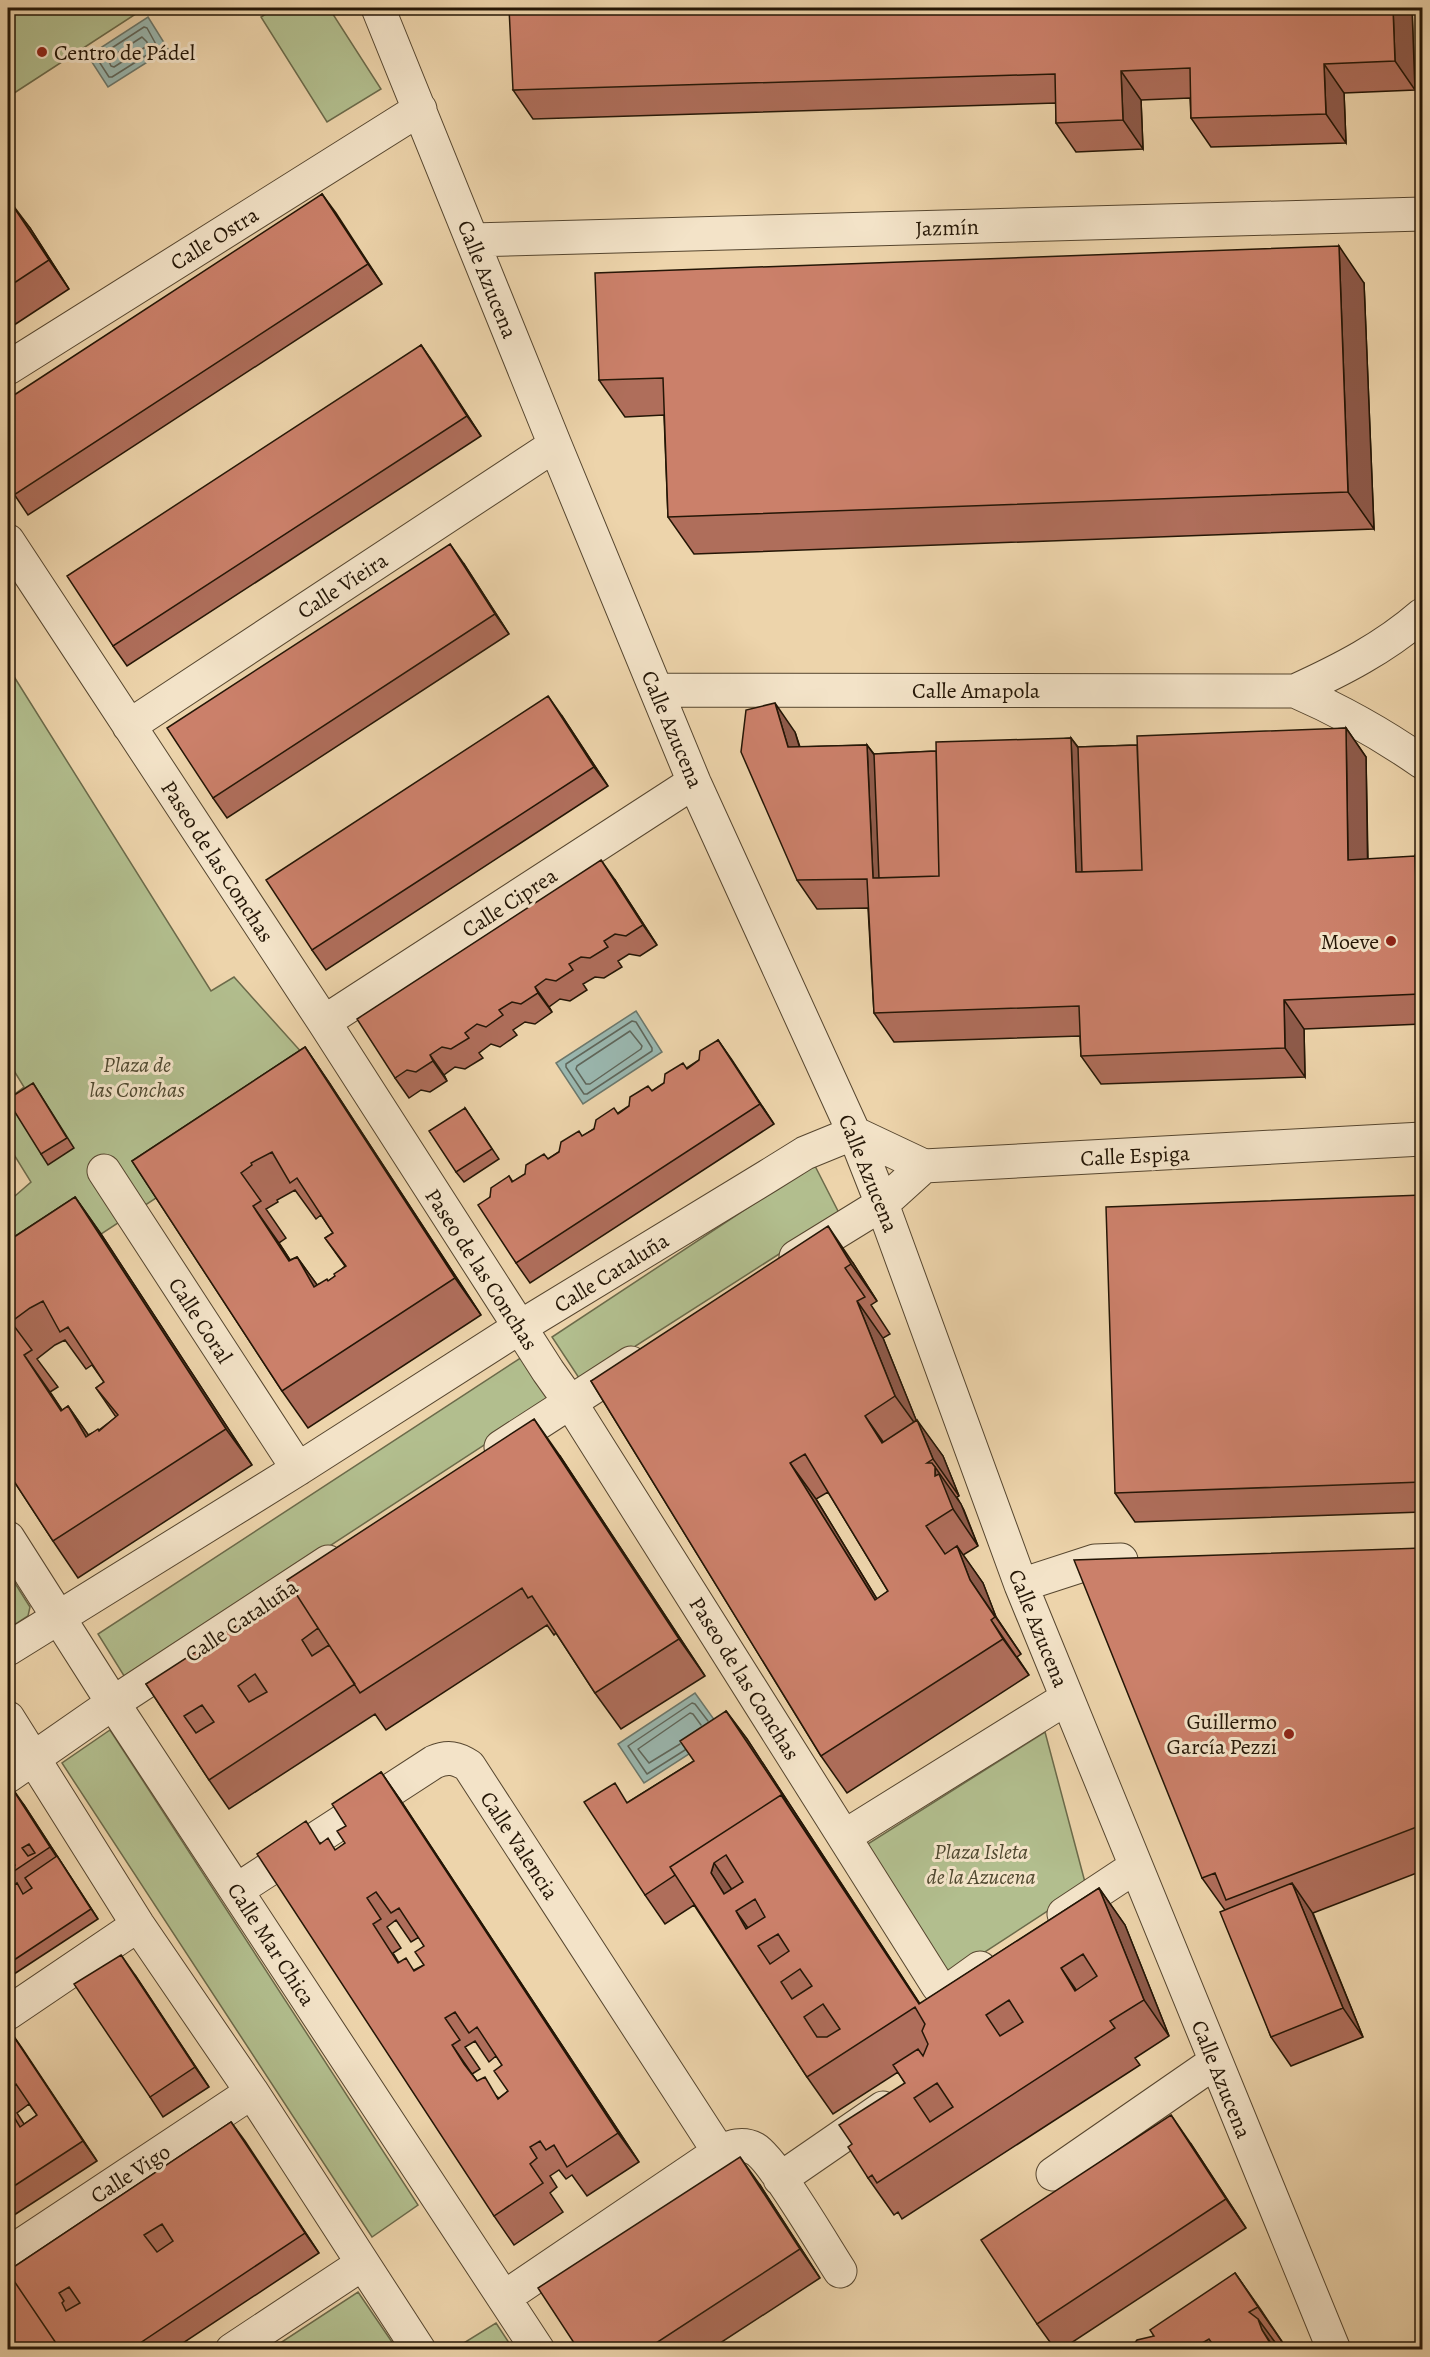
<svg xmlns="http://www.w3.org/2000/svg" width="1430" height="2357" font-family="Alegreya,serif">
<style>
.green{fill:#b2be8e;stroke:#6b6a4a;stroke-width:1.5}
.water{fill:#9ab7af;stroke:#6b776b;stroke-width:1.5}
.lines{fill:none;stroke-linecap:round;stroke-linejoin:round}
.shore{stroke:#5f665a;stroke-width:1.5}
.minor-casing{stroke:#56462f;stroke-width:35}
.minor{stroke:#f3e3c8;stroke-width:33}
.wall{fill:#af6e5b;stroke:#241606;stroke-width:1.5;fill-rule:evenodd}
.shaded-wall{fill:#8e5a4a;stroke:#241606;stroke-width:1.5}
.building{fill:#cb806a;stroke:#241606;stroke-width:1.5;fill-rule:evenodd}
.poi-dot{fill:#8f2418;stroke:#f3e3c8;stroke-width:2}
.labels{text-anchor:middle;stroke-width:6;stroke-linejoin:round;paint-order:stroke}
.poi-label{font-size:22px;fill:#241606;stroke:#f3e3c8;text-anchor:end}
.street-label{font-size:22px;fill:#241606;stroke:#f3e3c8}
.park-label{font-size:22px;font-style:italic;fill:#4f482f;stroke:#f3e3c8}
</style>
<rect width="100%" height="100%" fill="#edd4ab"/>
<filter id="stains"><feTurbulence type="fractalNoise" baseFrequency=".00333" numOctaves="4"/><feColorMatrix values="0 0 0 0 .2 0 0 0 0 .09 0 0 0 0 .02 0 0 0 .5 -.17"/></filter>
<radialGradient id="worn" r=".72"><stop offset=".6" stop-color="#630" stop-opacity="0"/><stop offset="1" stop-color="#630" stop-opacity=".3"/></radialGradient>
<!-- green -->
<path class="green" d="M8,8H145L8,97Z
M276,8H329L381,89L327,122L261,17Z
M8,667L211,991L234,977L330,1084L8,1295V1202L31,1182L8,1145V1099L24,1087L8,1061Z
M814,1164L840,1215L581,1381L552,1337Z
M522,1357L550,1402L126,1679L98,1634Z
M8,1572L30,1607L28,1616L8,1629Z
M110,1730L418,2205L372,2237L62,1763Z
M1045,1732L1086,1886L945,1978L863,1847Z
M358,2292L392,2342L380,2349H271Z
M496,2323L513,2349H454Z"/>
<!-- water -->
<path class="water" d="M148,17L168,49L108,87L88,56Z
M636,1011L662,1052L583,1104L556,1063Z
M695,1693L723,1732L644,1783L618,1744Z"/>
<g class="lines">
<!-- shore -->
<path class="shore" d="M144,27L147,28L158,48L112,77H109L98,60V57Z
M142,37L147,42V46L114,67L111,66L108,59Z
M632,1021L636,1022L652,1048V1051L587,1094H584L566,1067V1064Z
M630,1031L642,1046L641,1049L590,1084H586L576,1069L577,1066Z
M680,1744L649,1763L638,1749L690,1713L693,1714L701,1725
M685,1750L647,1774L628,1746L692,1703L695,1704L708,1721"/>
<defs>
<path id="minor" d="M378,8L555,445L694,782L854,1133L882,1204L1021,1585L1334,2350
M472,240L1422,214
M8,368L420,109
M8,541L324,1022L548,1371L570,1402L938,1986L941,1989L948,1990L955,1986L980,1968
M656,690L1295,691C1341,711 1382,734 1422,762
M1295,691C1341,670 1384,648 1422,615
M129,726L555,445
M324,1022L694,782
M104,1171L298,1469
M796,1257L882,1204L924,1166
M501,1447L631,1363
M8,1538L113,1703L538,2350
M1021,1585L1095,1561L1121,1560
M8,1649L298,1469L520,1327L768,1176L805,1153L854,1133L924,1166L1422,1139
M8,1718L138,1925L252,2092L419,2350
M8,1776L113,1703L328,1562
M845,1836L1067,1698
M237,1890L434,1762C448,1756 457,1758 469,1766L719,2152
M1064,1914L1135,1867
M8,2013L138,1925
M1053,2174L1215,2062
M780,2179L883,2108
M8,2254L252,2092
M505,2297L719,2152C731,2147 742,2142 755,2149C773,2159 825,2248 840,2271
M232,2350L362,2264"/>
</defs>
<!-- minor casing -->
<use href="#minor" class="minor-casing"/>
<!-- minor -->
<use href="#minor" class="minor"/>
</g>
<!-- wall -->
<path class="wall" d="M1412,8L1415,90L1344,93L1346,143L1211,147L1191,118L1190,98L1141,100L1143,149L1076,152L1056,123V103L533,119L513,90Z
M322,194L382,284L28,515L8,485Z
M8,201L30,228L69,289L8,329Z
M1364,283L1374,529L694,554L668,517L664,415L625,417L599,380Z
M421,345L481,436L127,666L113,646Z
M464,564L509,634L227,818L213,798Z
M562,716L608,786L326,970L312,950Z
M1346,728L1366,757L1368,859L1422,866V1024L1304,1029L1305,1077L1101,1084L1081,1056L1080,1036L894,1042L874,1013L868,908L817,909L797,880L795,732L800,747L867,745L874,754L936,751L1071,738L1078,747L1137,745Z
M615,880L657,945L640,956L629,954L618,961L622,967L604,978L595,977L583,984L587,990L570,1001L560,999L549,1007L552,1012L535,1024L525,1022L513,1030L517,1035L500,1047L491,1044L479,1053L483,1058L465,1069L455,1067L444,1075L447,1081L430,1092L421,1090L409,1098L395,1078Z
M718,1040L774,1124L530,1283L516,1263L490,1197L509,1176L513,1182L699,1060Z
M305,1047L330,1084L481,1315L308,1428L282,1391L132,1161ZM295,1190L316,1219L321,1215L333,1233L325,1238L345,1266L335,1276L328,1281L317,1285L297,1257L290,1260L279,1243L286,1238L266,1209L278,1202L277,1200Z
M33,1083L74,1148L48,1165L41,1154Z
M465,1108L499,1159L464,1182L456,1172Z
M1422,1195V1512L1135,1522L1115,1493Z
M75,1197L101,1234L252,1465L78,1578L53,1541L8,1472V1241ZM65,1340L86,1369L92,1365L104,1382L96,1388L116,1417L99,1430L88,1435L68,1406L62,1410L50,1392L58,1387L37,1359L55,1345Z
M853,1263L877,1301L871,1305L890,1334L883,1338L916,1420L943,1456L959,1496L957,1497L964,1510L978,1546L963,1555L983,1583L996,1617L1021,1654L1017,1657L1029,1675L847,1793L821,1756L591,1381ZM828,1492L888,1591L877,1599L816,1499Z
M560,1456L705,1676L621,1729L595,1693L556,1633L554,1635L547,1625L386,1730L375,1714L229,1809L209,1780L146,1684Z
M1422,1548V1871L1313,1913L1363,2037L1291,2066L1271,2037L1225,1910L1202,1878Z
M726,1711L747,1739L920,2004L1099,1888L1125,1925L1169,2036L1135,2058L1140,2065L902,2219L898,2212L894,2215L868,2178L852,2144L905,2083L898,2072L833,2114L807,2077L694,1905L665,1924L645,1895L628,1802L694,1761Z
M381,1772L401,1801L639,2162L587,2196L572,2175L566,2179L559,2170L550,2176L557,2187L550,2193L563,2212L514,2245L494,2216L321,1843L336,1850L345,1843L346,1826ZM396,1920L411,1942L419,1937L424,1946V1965L414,1970L399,1963L393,1953L401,1948L387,1927ZM475,2041L489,2062L496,2056L502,2065L508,2091L499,2098L477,2081L472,2074L480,2069L465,2047Z
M8,1787L24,1805L98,1919L8,1978Z
M135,1975L209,2087L163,2117L150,2097Z
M8,2028L97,2161L8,2219ZM29,2104L37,2115L24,2124L17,2113Z
M231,2122L319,2253L174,2349H8V2271Z
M1191,2144L1246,2228L1062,2349H1055L1037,2324Z
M760,2185L820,2278L711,2349H578Z
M1235,2273L1283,2343L1278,2347L1280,2349H1130L1153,2336Z"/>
<!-- shaded-wall -->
<path class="shaded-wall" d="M1393,8H1412L1415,90L1395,61Z
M1324,64L1344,93L1346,143L1326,114Z
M1121,71L1141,100L1143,149L1123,120Z
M322,194L336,213L382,284L368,264Z
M9,200L30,228L69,289L49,260Z
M1339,246L1364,283L1374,529L1348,492Z
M421,345L435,365L481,436L467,416Z
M450,544L464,564L509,634L495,614Z
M548,696L562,716L608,786L594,767Z
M775,703L795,732L808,776L788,747Z
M1346,728L1366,757L1368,889L1348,860Z
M1071,738L1092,767L1096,881L1076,872Z
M867,745L888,774L892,887L873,878Z
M1415,856L1422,866V997L1420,994Z
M601,860L615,880L657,945L643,925Z
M535,987L549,1007L552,1012L538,993Z
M1284,1000L1304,1029L1305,1077L1285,1048Z
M718,1040L732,1060L774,1124L760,1104Z
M305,1047L330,1084L481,1315L455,1278Z
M430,1055L444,1075L447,1081L433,1061Z
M75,1197L101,1234L252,1465L226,1429Z
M253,1206L279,1243L315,1298L289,1261Z
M828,1226L853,1263L877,1301L851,1264Z
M297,1257L323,1293L314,1287Z
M857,1301L883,1338L921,1432L895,1396Z
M24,1355L50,1392L86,1447L61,1411Z
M68,1406L94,1443L86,1437Z
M865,1416L891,1453L882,1443Z
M534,1419L560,1456L705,1676L679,1639Z
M917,1420L943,1456L959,1496L933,1459Z
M790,1463L816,1499L900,1637L875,1600Z
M935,1467L961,1504L978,1546L953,1509L935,1476Z
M957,1546L983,1583L996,1617L1021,1654L970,1580Z
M991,1620L1029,1675L1003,1639Z
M726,1711L747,1739L944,2041L919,2004Z
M381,1772L401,1801L639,2162L618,2133Z
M10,1785L24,1805L98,1919L50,1847Z
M714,1863L739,1900L736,1911L760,1945L746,1929L711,1873Z
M1292,1883L1312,1912L1363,2037L1343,2008Z
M1099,1888L1125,1925L1169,2036L1144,2000Z
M121,1955L135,1975L209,2087L195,2067Z
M1061,1968L1086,2004L1075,1991Z
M8,2028L22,2048L97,2161L83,2141Z
M452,2045L472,2074L484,2093L464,2064Z
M1171,2115L1191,2144L1246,2228L1226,2199Z
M231,2122L245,2141L319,2253L305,2233Z
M740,2157L760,2185L820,2278L800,2249Z
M1235,2273L1261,2310L1283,2343L1258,2307Z
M1258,2319L1280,2349H1275L1262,2330Z"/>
<!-- building -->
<path class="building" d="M509,8H1393L1395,61L1324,64L1326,114L1191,118L1190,68L1121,71L1123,120L1056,123L1055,74L513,90Z
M322,194L368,264L14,495L8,485V399Z
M9,200L49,260L8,287V201Z
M1339,246L1348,492L668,517L663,378L599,380L595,273Z
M421,345L467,416L113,646L67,576Z
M450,544L495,614L213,798L167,728Z
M548,696L594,767L312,950L266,880Z
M775,703L788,747L867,745L873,878L939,876L936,742L1071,738L1076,872L1142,870L1137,736L1346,728L1348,860L1415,856L1420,994L1284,1000L1285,1048L1081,1056L1079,1006L874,1013L867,879L797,880L741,752L746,710Z
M1137,745L1142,870L1082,872L1078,747Z
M936,751L939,876L879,878L874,754Z
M601,860L643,925L626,936L615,934L604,941L608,947L590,958L581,957L569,964L573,970L556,981L546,979L535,987L538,993L521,1004L512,1002L499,1010L503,1015L486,1027L477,1024L465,1033L469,1038L451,1049L442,1047L430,1055L433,1061L416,1072L407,1070L395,1078L357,1019Z
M718,1040L760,1104L516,1263L478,1205L490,1197L491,1188L509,1176L512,1182L525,1174L526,1165L544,1154L548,1159L559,1152L561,1142L579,1131L582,1136L594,1129L596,1120L614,1108L618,1114L629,1106L630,1097L648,1086L652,1091L664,1083L665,1074L683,1063L687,1069L699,1060L700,1051Z
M305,1047L455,1278L282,1391L132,1161ZM272,1152L290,1183L297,1178L333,1233L325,1238L346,1266L334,1274L335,1276L328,1281L327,1279L314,1287L297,1257L289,1261L253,1206L261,1201L241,1173L252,1165L251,1163Z
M33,1083L67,1138L41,1154L8,1101V1099Z
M465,1108L492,1149L456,1172L429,1131Z
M1422,1195V1482L1115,1493L1106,1207Z
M75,1197L226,1429L53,1541L8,1472V1241ZM43,1301L60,1332L68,1327L104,1382L96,1388L118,1415L99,1431L98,1429L86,1437L68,1406L61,1411L24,1355L32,1350L11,1322L30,1308Z
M828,1226L851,1264L845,1268L865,1297L857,1301L895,1396L865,1416L882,1443L917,1420L933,1459L927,1463H932L935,1467V1476L939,1474L953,1509L926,1526L945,1554L957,1546L970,1580L995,1617L991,1620L1003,1639L821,1756L591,1381ZM805,1454L888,1591L875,1600L790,1463Z
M534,1419L679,1639L595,1693L532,1596L528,1598L522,1588L360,1693L287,1580Z
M1422,1548V1825L1226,1900L1215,1873L1202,1878L1074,1560Z
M293,1589L318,1628L302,1640L312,1656L329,1645L355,1684L209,1780L146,1684ZM255,1674L267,1692L249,1702L238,1686ZM202,1705L214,1722L196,1733L184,1716Z
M726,1711L787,1802L781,1795L670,1867L675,1875L645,1895L584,1802L615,1783L627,1803L694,1761L680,1741Z
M381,1772L618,2133L567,2167L554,2145L546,2150L540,2141L530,2147L537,2158L530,2164L543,2183L494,2216L257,1854L306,1821L320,1844L328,1838L335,1850L345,1843L337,1831L346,1826L332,1804ZM376,1892L391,1913L399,1908L424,1946L415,1952L424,1965L414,1971L406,1958L398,1963L373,1924L381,1919L367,1898ZM455,2012L469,2033L477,2027L502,2065L494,2071L508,2091L498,2099L485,2077L477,2081L464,2064L452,2045L460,2040L445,2018Z
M10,1785L50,1847L8,1875V1869V1870L15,1865L9,1857L8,1858V1787ZM29,1844L35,1853L28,1856L22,1848Z
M781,1795L919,2004L1099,1888L1144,2000L1110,2021L1115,2028L877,2183L872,2175L868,2178L848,2147L852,2144L839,2125L905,2083L893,2065L918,2049L923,2056L928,2044L922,2031L925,2024L915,2007L807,2077L670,1867ZM726,1855L743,1882L724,1894L711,1873L714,1863ZM755,1899L765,1917L746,1929L736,1911ZM778,1934L789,1951L770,1964L758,1946ZM1083,1954L1097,1976L1075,1991L1061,1968ZM800,1969L812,1986L792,1999L781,1982ZM1009,2000L1023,2022L1000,2036L986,2015ZM823,2004L840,2029L827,2037H817L804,2017ZM937,2083L953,2107L930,2122L914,2098Z
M57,1856L91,1909L8,1964V1890L17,1883L23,1894L32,1888L25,1878Z
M1292,1883L1343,2008L1271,2037L1220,1912Z
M121,1955L195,2067L150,2097L74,1984Z
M8,2028L83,2141L8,2190V2100L12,2107L9,2109L20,2127L37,2115L16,2084L8,2090Z
M1171,2115L1226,2199L1037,2324L981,2240Z
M231,2122L305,2233L131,2349H60L8,2272V2271ZM162,2224L173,2241L157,2252L144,2235ZM69,2287L80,2303L66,2311L62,2303L64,2301L59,2293Z
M740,2157L800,2249L647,2349H578L538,2288Z
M8,2272L60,2349H8Z
M1235,2273L1258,2307L1249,2312L1258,2319L1262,2330L1270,2343L1277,2349H1216L1209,2339L1192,2349H1130L1137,2340L1154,2336L1150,2330Z"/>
<!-- markers -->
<g class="poi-dot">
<circle cx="42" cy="52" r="6"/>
<circle cx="1391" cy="941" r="6"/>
<circle cx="1289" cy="1734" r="6"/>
</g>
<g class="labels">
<!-- poi labels -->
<g class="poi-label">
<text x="54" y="60" text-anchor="start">Centro de Pádel</text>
<text x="1379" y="949">Moeve</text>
<text x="1277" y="1729">Guillermo<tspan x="1277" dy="25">García Pezzi</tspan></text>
</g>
<!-- street labels -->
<g class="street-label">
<text transform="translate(947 227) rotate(-2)" y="8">Jazmín</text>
<text transform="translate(214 238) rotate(-32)" y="8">Calle Ostra</text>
<text transform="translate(488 279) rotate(68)" y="8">Calle Azucena</text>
<text transform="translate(342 585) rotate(-33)" y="8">Calle Vieira</text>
<text x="976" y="698">Calle Amapola</text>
<text transform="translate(673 729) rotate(67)" y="8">Calle Azucena</text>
<text transform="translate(218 861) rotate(57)" y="8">Paseo de las Conchas</text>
<text transform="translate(509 902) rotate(-33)" y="8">Calle Ciprea</text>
<text transform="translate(1135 1155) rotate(-3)" y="8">Calle Espiga</text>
<text transform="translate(869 1173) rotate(68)" y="8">Calle Azucena</text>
<text transform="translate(482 1269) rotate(57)" y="8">Paseo de las Conchas</text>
<text transform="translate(611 1272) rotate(-32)" y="8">Calle Cataluña</text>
<text transform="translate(201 1320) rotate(57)" y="8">Calle Coral</text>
<text transform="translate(241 1620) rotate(-34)" y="8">Calle Cataluña</text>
<text transform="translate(1039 1628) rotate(68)" y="8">Calle Azucena</text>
<text transform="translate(745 1678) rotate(58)" y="8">Paseo de las Conchas</text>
<text transform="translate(520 1845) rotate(57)" y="8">Calle Valencia</text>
<text transform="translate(272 1944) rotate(57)" y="8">Calle Mar Chica</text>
<text transform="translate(1222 2079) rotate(68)" y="8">Calle Azucena</text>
<text transform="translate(130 2173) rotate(-33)" y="8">Calle Vigo</text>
</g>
<!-- park labels -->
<g class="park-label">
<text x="137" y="1072">Plaza de<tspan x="137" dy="25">las Conchas</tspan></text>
<text x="981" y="1859">Plaza Isleta<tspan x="981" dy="25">de la Azucena</tspan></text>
</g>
</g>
<!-- margin -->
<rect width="1430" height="2357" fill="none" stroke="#edd4ab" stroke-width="30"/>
<rect x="9" y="9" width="1412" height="2339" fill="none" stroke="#241606" stroke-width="3"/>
<rect x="15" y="15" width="1400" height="2327" fill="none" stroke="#241606" stroke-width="1.5"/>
<rect width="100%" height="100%" filter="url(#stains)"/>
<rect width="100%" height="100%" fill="url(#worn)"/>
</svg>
